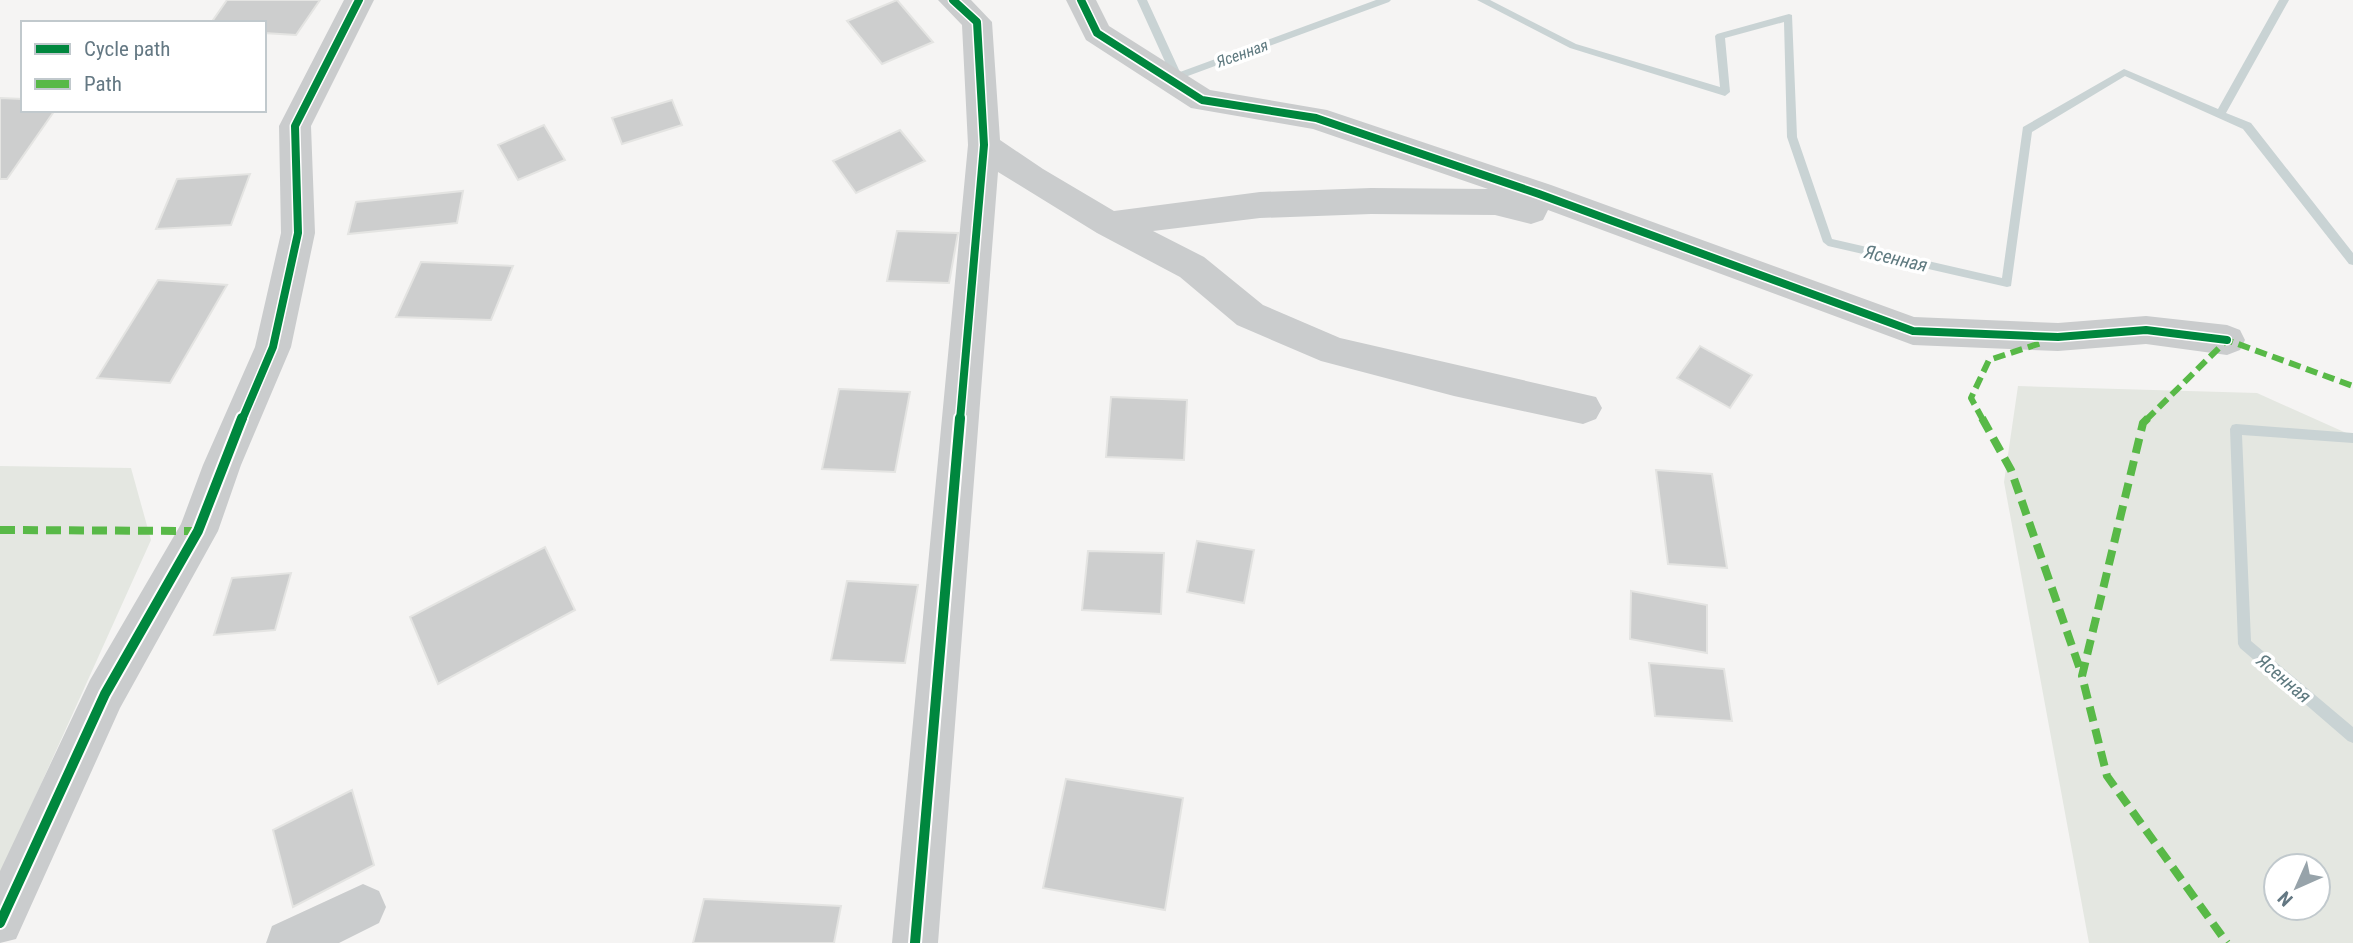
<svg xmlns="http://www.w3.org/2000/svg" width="2353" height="943" font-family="'Roboto Condensed',sans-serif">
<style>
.green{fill:#e4e7e1;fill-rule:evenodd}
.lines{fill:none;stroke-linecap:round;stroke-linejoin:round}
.stream{fill:#c9d3d4;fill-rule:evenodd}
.building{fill:#cdcece;stroke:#e4e4e2;stroke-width:2}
.minor{fill:#cacccd;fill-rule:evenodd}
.quiet-far1{stroke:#58b947;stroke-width:6;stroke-dasharray:12 6;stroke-linecap:butt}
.quiet{stroke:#58b947;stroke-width:8;stroke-dasharray:15 8;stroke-linecap:butt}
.cycleway-far1-casing{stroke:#fff;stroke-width:11}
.cycleway-casing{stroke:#fff;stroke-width:14}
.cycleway-far1{stroke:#00873e;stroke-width:8}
.cycleway{stroke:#00873e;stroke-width:10}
.labels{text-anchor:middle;stroke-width:7;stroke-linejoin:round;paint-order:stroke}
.far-water-label{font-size:16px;font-style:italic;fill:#5f7a80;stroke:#fff}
.water-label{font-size:19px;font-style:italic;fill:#5f7a80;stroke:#fff}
</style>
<rect width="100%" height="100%" fill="#f5f4f3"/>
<!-- green -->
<path class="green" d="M2018,386L2257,393L2353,436V943H2089L2004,482ZM2318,866V908H2276V866Z
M0,466L131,468L151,540L0,875Z"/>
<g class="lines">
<!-- stream -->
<path class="stream" d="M1137,0H1147L1180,72L1376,0H1391L1389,2L1177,80L1172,77Z
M1477,0H1490L1576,44L1720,87L1715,36L1717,34L1789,14L1792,15L1797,137L1832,239L2002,278L2023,127L2124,69L2218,109L2279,0H2289L2226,113L2251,123L2353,253V265L2349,264L2243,129L2125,76L2032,132L2011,286L2007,287L1828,246L1823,242L1787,137L1784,22L1725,38L1730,92L1725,96L1570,48Z
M2236,424L2353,433V443L2242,435L2251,641L2353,727V743L2348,741L2240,648L2238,644L2230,429L2232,425Z"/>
</g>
<!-- building -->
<path class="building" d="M227,0H320L296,35L264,33V23H211Z
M897,0L933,42L882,64L847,21Z
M0,98L23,99V110H55L7,179H0Z
M672,100L682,125L622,144L612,118Z
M544,125L565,160L518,180L498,145Z
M900,130L925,161L856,193L833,161Z
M250,174L231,225L156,229L177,179Z
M463,191L457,223L348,234L356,202Z
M897,231L958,233L949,283L887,281Z
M421,262L513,266L491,320L396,317Z
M158,280L227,285L170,383L97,378Z
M1700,346L1752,375L1730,408L1677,378Z
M839,389L910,392L895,472L822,469Z
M1111,397L1187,400L1184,460L1106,457Z
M1656,470L1712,474L1727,568L1668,564Z
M1197,541L1254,550L1244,603L1187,592Z
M545,547L575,610L438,684L410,617Z
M1088,551L1164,553L1161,614L1082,610Z
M291,573L275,630L214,635L232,578Z
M847,581L918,585L905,663L831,660Z
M1631,591L1707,605V653L1630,639Z
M1649,663L1724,669L1732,721L1655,716Z
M1066,779L1183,798L1165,910L1043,888Z
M352,790L374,865L293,907L273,830Z
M704,899L841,906L834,943H693Z"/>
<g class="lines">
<!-- minor -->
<path class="minor" d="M344,0H374L311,126L315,233L291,347L241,465L218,531L120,708L16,939L0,943V871L90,680L181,524L203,465L255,347L281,233L279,126Z
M938,0H971L992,22L1000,140L1043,169L1114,211L1260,192L1371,188L1488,189L1313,129L1191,108L1086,40L1066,0H1096L1109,26L1210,90L1327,110L1551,185L1914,317L2058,323L2146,316L2227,325L2240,330L2245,340L2240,350L2227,355L2146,344L2058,351L1913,345L1548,210L1543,220L1531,224L1495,215L1371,214L1260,218L1153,231L1204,257L1263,305L1340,338L1596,397L1602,408L1596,419L1583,424L1454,396L1321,361L1237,325L1180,277L1097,233L998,172L938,943H892L968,145L962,25Z
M363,884L379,891L386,907L379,923L339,943H266L272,926Z"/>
<!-- quiet-far1 -->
<path class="quiet-far1" d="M1983,420L1971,398L1989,360L2044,342
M2146,420L2227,340L2353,386"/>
<!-- quiet -->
<path class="quiet" d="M1982,418L2011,470L2082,675
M2148,418L2143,423L2082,676L2107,776L2227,943
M0,530L198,531"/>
<defs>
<path id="cycleway-far1" d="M953,0L977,22L984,145L960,420
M1081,0L1097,33L1202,100L1316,118L1539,194L1913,331L2058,337L2146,330L2227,340
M242,420L273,347L298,233L295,126L359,0"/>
<path id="cycleway" d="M0,923L105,694L198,531L242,418
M915,943L960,418"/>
</defs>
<!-- cycleway-far1 casing -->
<use href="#cycleway-far1" class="cycleway-far1-casing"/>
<!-- cycleway casing -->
<use href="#cycleway" class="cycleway-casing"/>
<!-- cycleway-far1 -->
<use href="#cycleway-far1" class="cycleway-far1"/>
<!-- cycleway -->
<use href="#cycleway" class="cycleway"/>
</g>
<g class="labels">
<!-- far-water labels -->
<g class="far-water-label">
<text transform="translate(1242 53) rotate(-20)" y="6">Ясенная</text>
</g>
<!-- water labels -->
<g class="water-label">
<text transform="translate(1896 258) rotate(13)" y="7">Ясенная</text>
<text transform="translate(2284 678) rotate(40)" y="7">Ясенная</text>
</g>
</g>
<!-- legend -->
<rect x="21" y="21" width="245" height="91" fill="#ffffff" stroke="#c1c9cd" stroke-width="2"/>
<rect x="35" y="44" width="35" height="10" fill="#00873e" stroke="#c1c9cd" stroke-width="2"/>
<text x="84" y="56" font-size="21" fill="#647883">Cycle path</text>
<rect x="35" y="79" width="35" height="10" fill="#58b947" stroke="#c1c9cd" stroke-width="2"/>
<text x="84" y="91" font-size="21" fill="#647883">Path</text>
<!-- north arrow -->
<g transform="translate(2297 887) rotate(225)"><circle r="33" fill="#ffffff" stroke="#c1c9cd" stroke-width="2"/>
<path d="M0-5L12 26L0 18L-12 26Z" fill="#97a3aa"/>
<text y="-10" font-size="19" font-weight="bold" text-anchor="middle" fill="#647883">N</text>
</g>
</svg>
